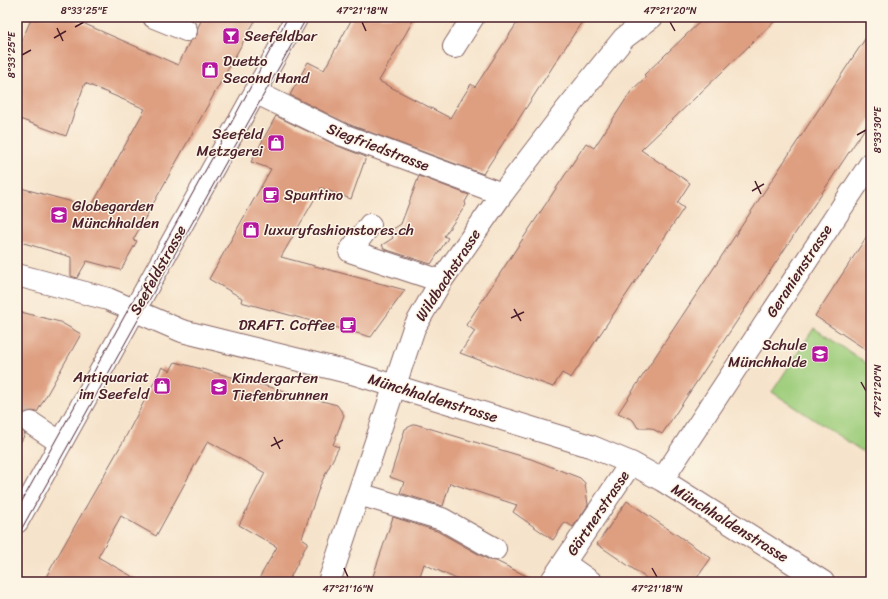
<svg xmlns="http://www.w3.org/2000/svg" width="888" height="599" font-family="Sriracha,sans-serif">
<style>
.green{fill:#9fce7d;stroke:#747654}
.building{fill:#de9f81}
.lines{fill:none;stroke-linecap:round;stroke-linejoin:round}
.minor-tunnel{stroke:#d4bcab;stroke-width:22;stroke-dasharray:22 11;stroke-linecap:butt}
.minor-casing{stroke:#866463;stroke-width:24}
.minor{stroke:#fff;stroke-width:22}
.tram{stroke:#4a1f2b;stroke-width:1}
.ticks{fill:none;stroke:#4a1f2b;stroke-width:1.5}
.labels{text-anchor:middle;stroke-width:3;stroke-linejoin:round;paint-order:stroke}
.poi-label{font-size:15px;fill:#4a1f2b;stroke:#fcf5e5;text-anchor:start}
.street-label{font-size:15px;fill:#4a1f2b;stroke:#fcf5e5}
.neatline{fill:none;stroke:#4a1f2b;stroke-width:1.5}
.ticks-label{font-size:10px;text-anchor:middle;fill:#4a1f2b}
</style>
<rect width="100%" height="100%" fill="#fcf5e5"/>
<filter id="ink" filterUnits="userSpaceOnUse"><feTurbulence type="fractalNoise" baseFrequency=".025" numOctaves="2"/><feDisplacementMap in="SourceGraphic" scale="8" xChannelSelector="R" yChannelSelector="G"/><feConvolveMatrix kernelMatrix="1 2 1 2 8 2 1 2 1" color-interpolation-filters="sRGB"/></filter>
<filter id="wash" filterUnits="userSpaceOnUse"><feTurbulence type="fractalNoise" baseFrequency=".012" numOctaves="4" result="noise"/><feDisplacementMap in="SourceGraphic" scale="16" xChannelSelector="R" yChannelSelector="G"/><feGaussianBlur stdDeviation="0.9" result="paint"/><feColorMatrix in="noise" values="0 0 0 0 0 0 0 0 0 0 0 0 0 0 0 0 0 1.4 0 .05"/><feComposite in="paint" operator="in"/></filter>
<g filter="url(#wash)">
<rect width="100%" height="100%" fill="#f6e3cb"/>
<!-- green -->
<path class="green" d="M814,328L871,366V457L772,392Z"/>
<g id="blocks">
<!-- building -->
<path class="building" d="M32,17H69L178,65L190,41L197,35L198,27L203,17H257L133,240L137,241L121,270L87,261L77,278L71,276V257L17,241V187L91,207L145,109L85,83L66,136L17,118V52Z
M353,17H415L379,81L450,118L471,84L475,87L521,17H585L483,174L348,124L290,95L308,62L324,70Z
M705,17H779L641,150L690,183L677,203L684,208L571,378L562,373L553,387L460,353L475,331L466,325L586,143L594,148L632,90L646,77L644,75Z
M871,30V119L662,434L651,428H638L633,420L618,413Z
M276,116L338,146L366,157L351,199L321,188L281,257L405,290L371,337L241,302L242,298L209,279L271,169L251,162Z
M419,176L469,195L465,202L466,205L444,236L448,238L431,264L384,249L382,245L393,238L390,231L401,224Z
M871,230V353L815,316Z
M17,311L60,322L81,334L37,412L31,411L26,412L20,416L19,422L20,428L25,434L17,449Z
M175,362L337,405L344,415L333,445L339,447L320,485L302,538L308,542L288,582H257L277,547L239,525L265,473L208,441L156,536L121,516L98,557L142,582H43L124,440L162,367L170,371Z
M415,424L531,459L580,478L585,483L588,505L573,527L565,522L553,540L513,512L517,505L450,483L443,506L400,493L404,482L390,477L405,429Z
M627,501L711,558L694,582H652L597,544Z
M393,517L437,531L489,560L496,561L539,582H463L424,564L418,582H371Z"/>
</g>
</g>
<g filter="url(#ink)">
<use href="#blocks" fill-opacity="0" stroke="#866463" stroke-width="1"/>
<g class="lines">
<!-- minor-tunnel -->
<path class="minor-tunnel" d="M17,415L31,423"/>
<defs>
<path id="minor" d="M154,17L186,30
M454,47L473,17
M257,93L343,135L502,194
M370,225L350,251L441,281
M17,275L108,299L182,331L352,373L590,446L631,463L662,480L823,582
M31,423L61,443
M662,480L871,163
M359,494L442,519L495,549
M17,522L297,17
M564,563L591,582
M329,582L414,328L441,281L502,194L566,110L624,38L652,17
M551,582L631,463"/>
</defs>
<!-- minor casing -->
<use href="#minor" class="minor-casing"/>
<!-- minor -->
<use href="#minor" class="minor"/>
<!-- tram -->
<path class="tram" d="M17,510L220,144L288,17
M17,537L307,17"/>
</g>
</g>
<!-- ticks -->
<path class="ticks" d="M362,22L366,31M670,22L675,31M75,27L84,22M57,28L63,41M54,38L66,31M22,55L31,50M857,135L866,130M755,181L761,194M752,191L764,184M514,309L521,321M511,318L524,312M861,382L866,391M274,437L280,449M271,446L283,440M344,568L348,577M652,568L657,577"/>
<!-- icons -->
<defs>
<symbol id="bar-square" viewBox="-11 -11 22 22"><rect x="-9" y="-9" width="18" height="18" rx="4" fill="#b5179e" stroke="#fcf5e5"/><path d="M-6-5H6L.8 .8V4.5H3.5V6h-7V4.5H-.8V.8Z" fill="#fff"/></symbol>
<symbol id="shop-square" viewBox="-11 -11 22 22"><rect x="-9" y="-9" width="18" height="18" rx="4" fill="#b5179e" stroke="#fcf5e5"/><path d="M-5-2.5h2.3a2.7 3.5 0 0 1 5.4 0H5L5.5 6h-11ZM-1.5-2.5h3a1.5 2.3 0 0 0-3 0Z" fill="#fff"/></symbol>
<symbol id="cafe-square" viewBox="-11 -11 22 22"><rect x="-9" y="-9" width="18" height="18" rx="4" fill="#b5179e" stroke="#fcf5e5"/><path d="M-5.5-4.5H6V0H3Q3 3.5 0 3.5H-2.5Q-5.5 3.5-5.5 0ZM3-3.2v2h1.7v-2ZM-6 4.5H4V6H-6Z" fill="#fff"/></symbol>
<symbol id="school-square" viewBox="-11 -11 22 22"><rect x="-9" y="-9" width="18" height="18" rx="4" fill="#b5179e" stroke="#fcf5e5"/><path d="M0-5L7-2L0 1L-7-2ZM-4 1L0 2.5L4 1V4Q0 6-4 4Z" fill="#fff"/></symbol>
</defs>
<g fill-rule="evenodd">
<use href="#bar-square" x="221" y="26" width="20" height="20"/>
<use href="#shop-square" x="200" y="60" width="20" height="20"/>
<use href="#shop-square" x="266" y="133" width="20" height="20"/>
<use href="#cafe-square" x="261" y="185" width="20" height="20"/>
<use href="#school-square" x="49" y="205" width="20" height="20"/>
<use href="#shop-square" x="241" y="220" width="20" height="20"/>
<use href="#cafe-square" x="338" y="315" width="20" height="20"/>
<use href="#school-square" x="810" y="344" width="20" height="20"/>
<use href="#shop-square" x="152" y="376" width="20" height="20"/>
<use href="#school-square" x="209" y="377" width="20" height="20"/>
</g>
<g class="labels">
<!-- poi labels -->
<g class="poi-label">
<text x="244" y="41">Seefeldbar</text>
<text x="223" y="66">Duetto<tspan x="223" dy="17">Second Hand</tspan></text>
<text x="263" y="139" text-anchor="end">Seefeld<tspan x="263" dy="17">Metzgerei</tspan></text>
<text x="284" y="200">Spuntino</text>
<text x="72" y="211">Globegarden<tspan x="72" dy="17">Münchhalden</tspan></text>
<text x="264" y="235">luxuryfashionstores.ch</text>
<text x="335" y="330" text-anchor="end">DRAFT. Coffee</text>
<text x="807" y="350" text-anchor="end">Schule<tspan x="807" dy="17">Münchhalde</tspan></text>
<text x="149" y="382" text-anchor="end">Antiquariat<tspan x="149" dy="17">im Seefeld</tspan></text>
<text x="232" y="383">Kindergarten<tspan x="232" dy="17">Tiefenbrunnen</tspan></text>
</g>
<!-- street labels -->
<g class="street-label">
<text transform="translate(378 147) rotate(21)" y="5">Siegfriedstrasse</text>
<text transform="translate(158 270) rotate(-61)" y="5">Seefeldstrasse</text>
<text transform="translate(799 271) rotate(-57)" y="5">Geranienstrasse</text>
<text transform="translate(448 275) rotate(-57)" y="5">Wildbachstrasse</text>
<text transform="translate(433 398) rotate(17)" y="5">Münchhaldenstrasse</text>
<text transform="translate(598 513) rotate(-56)" y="5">Gärtnerstrasse</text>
<text transform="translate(730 523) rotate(32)" y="5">Münchhaldenstrasse</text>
</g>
</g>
<!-- margin -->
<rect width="888" height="599" fill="none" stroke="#fcf5e5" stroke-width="44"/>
<rect x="22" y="22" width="844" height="555" class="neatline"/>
<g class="ticks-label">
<text x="84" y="14">8°33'25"E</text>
<text x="362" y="14">47°21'18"N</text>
<text x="670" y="14">47°21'20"N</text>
<text transform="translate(11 55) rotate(-90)" y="4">8°33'25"E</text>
<text transform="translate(877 130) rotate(-90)" y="4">8°33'30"E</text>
<text transform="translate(877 391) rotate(-90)" y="4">47°21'20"N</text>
<text x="348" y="592">47°21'16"N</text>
<text x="657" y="592">47°21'18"N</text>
</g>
</svg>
